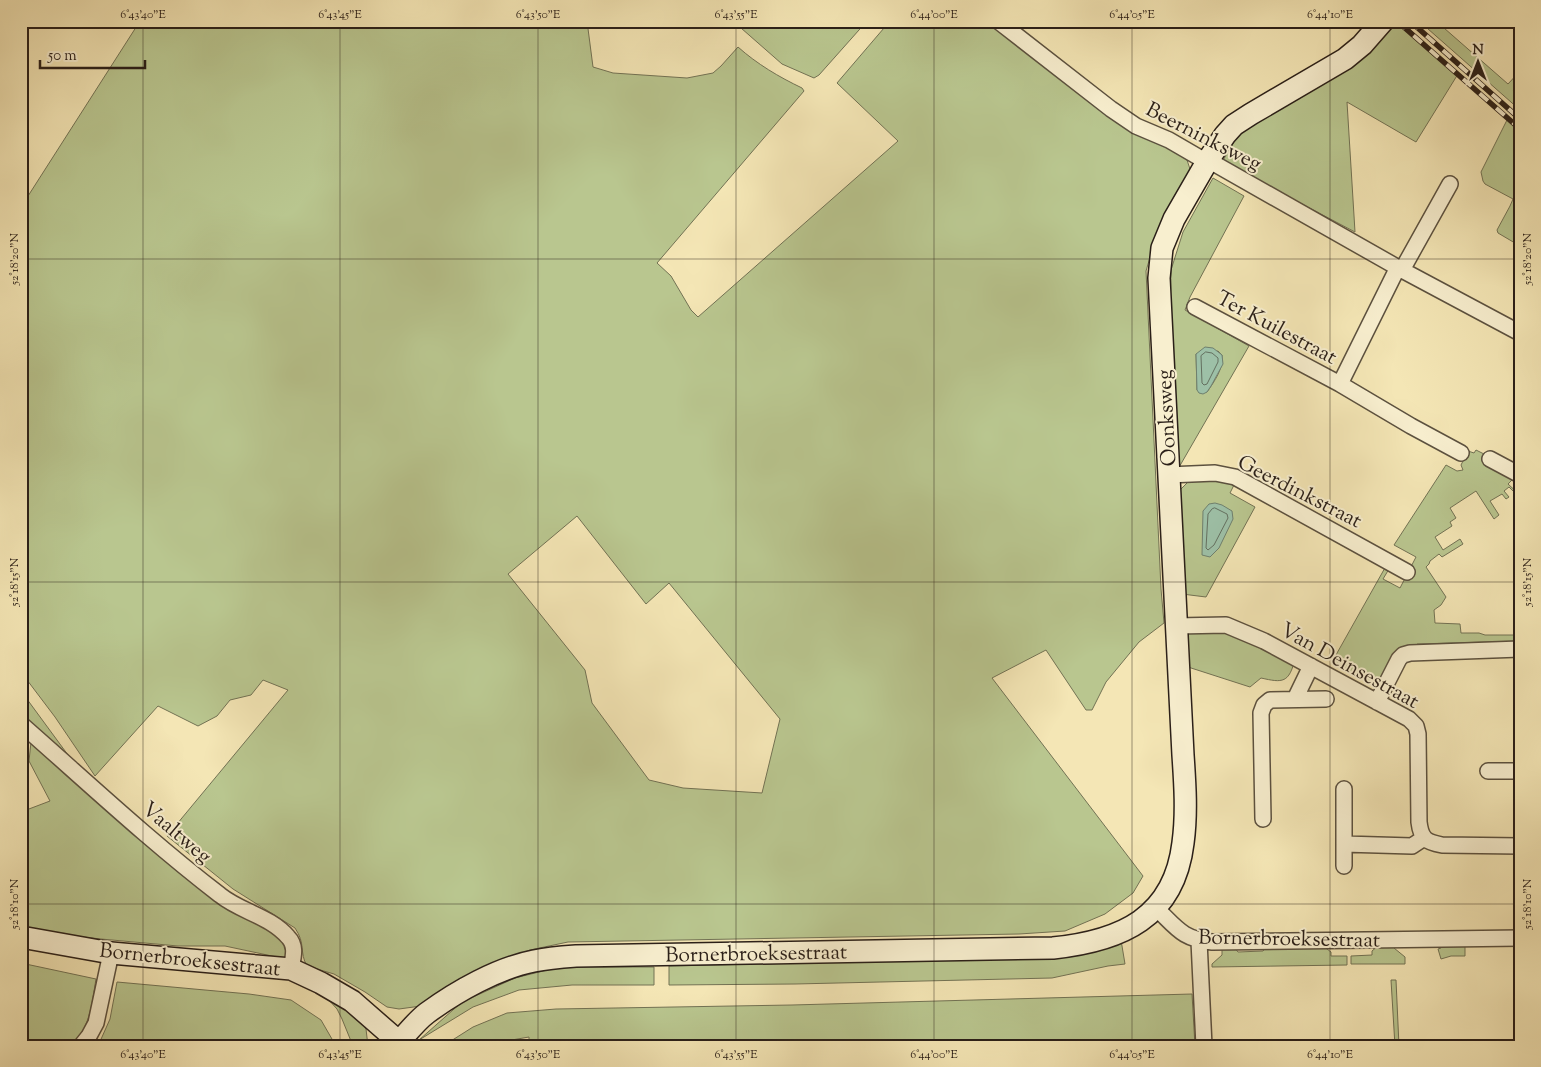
<svg xmlns="http://www.w3.org/2000/svg" width="1541" height="1067" font-family="'Sorts Mill Goudy',serif">
<style>
.green{fill:#b9c68f;stroke:#727254;fill-rule:evenodd}
.water{fill:#9dc0a7;stroke:#6f806e}
.lines{fill:none;stroke-linecap:round;stroke-linejoin:round}
.shore{stroke:#647060;stroke-width:1}
.minor-casing{stroke:#5c513f;stroke-width:18}
.secondary-casing{stroke:#2a1f18;stroke-width:24}
.minor{stroke:#f8efcf;stroke-width:15}
.secondary{stroke:#f8efcf;stroke-width:21}
.rail-casing{stroke:#2a1f18;stroke-width:5.5}
.rail{stroke:#f8efcf;stroke-width:4;stroke-dasharray:11;stroke-linecap:butt}
.ticks{fill:none;stroke:#2a1f18;stroke-width:1;stroke-opacity:0.45}
.labels{text-anchor:middle;stroke-width:4;stroke-linejoin:round;paint-order:stroke}
.street-label{font-size:21px;fill:#2a1f18;stroke:#f8efcf}
.neatline{fill:none;stroke:#2a1f18;stroke-width:2}
.ticks-label{font-size:12px;text-anchor:middle;fill:#2a1f18}
</style>
<rect width="100%" height="100%" fill="#f4e6b5"/>
<filter id="stains"><feTurbulence type="fractalNoise" baseFrequency=".004" numOctaves="4"/><feColorMatrix values="0 0 0 0 .2 0 0 0 0 .09 0 0 0 0 .02 0 0 0 .5 -.17"/></filter>
<radialGradient id="worn" r=".72"><stop offset=".6" stop-color="#630" stop-opacity="0"/><stop offset="1" stop-color="#630" stop-opacity=".3"/></radialGradient>
<!-- green -->
<path class="green" d="M140,21H587L593,67L613,73L687,78L713,73L721,66L738,47C757,64 779,77 802,88L804,91L657,263L671,276L691,310L698,317L898,141L837,83L890,21H985L1110,115L1175,150L1187,160L1191,172L1159,227L1146,271L1161,589L1164,623L1139,642L1106,682L1092,710H1086L1046,650L992,678L1143,876L1133,893L1105,914L1065,931L1019,934L568,942L530,950L478,970L442,991L421,1006L399,1009L387,1007L365,992L334,974L307,966C299,952 306,944 295,928L233,889L167,836L288,690L263,680L251,695L230,700L217,716L198,726L158,706L95,776L55,717L21,672V207ZM577,516L646,604L669,583L780,719L762,793L683,788L649,780L592,703L585,670L508,574Z
M733,21H867L819,75L814,78L782,64Z
M1392,21H1401L1458,74L1416,142L1347,102L1355,232L1222,162L1243,127Z
M1419,21H1436L1508,84L1520,71V83L1513,91L1520,97V110Z
M1508,118L1520,129V246L1498,233L1497,230L1510,206L1513,199L1485,184L1483,181L1481,172Z
M1213,178L1244,196L1190,297L1185,310L1249,346L1178,469L1170,320L1171,270L1183,232ZM1218,351L1222,355C1224,368 1214,382 1207,392L1197,390L1196,354Z
M1476,450L1484,454L1482,461L1512,474L1515,477L1508,484L1520,495V498L1509,487L1504,491L1509,497L1506,499L1502,494L1490,501L1499,515L1494,519L1476,491L1450,508L1456,518L1450,522L1452,526L1435,537L1443,550L1460,539L1463,544L1442,557L1439,554L1430,561L1429,564L1426,567L1446,597L1441,605L1434,610L1435,623L1460,624L1461,633H1479L1485,635H1520V641L1417,644L1379,688L1332,662L1386,566L1389,569L1383,579L1400,588L1416,557L1394,545L1446,465L1457,471L1463,470L1461,465L1468,451L1474,453Z
M1191,479H1225L1235,483L1230,493L1255,507L1206,597L1182,594L1177,493Z
M1187,630L1215,632L1242,636L1295,659C1289,683 1283,683 1261,678L1250,687L1188,667Z
M21,691L68,755L47,742L21,717Z
M31,742L273,929L289,945L286,959L225,946H178L101,939L56,934L21,927V812L50,801L29,761Z
M1121,940L1125,964L1108,966L1052,978L795,984L669,985V966L981,959Z
M1441,944H1465V956H1451L1441,959L1438,949L1441,948Z
M1379,945H1393L1394,948L1405,957V964H1351V956L1372,955V951Z
M1267,946H1323L1331,952V956H1347V965L1212,967V964L1222,955V947H1234L1238,952L1263,951Z
M21,963L96,979C92,1002 90,1032 69,1046H21Z
M559,967H654V985H572L519,990L473,1007L419,1040L462,1002L515,978Z
M1391,980H1396L1399,1046H1395Z
M117,982L249,994L291,1000L321,1020L336,1046H98L110,1019Z
M318,988L360,1019L366,1029L368,1046H353L342,1019L337,1009Z
M1192,994L1195,1046H529V1037L506,1041L499,1046H443L473,1027L507,1013L556,1009L792,1005Z"/>
<!-- water -->
<path class="water" d="M1205,347L1213,348L1222,355L1223,364L1211,386L1207,392L1203,394L1199,393L1197,390L1196,354Z
M1215,503L1222,505L1232,511L1233,519L1219,548L1210,557L1202,555L1203,511L1209,504Z"/>
<g class="lines">
<!-- shore -->
<path class="shore" d="M1206,352L1212,353L1218,358V362L1207,384L1204,385L1202,383L1201,356Z
M1215,508L1227,514L1228,518L1214,545L1208,550L1206,548L1208,514L1212,509Z"/>
<defs>
<path id="minor" d="M998,21L1111,109L1136,126L1169,140L1200,158L1208,160L1402,270L1520,333
M1402,270L1450,184
M1195,307L1340,384L1411,426L1461,453
M1340,384L1398,267
M1490,459L1520,475
M1168,475L1215,473L1235,477L1407,572
M1176,626L1226,625L1264,641L1409,719L1416,726L1418,734L1419,822C1421,839 1426,842 1442,845L1520,846
M1295,699L1311,666
M1377,702L1399,659L1403,655L1410,653L1520,649
M21,724C87,782 151,842 220,895C241,912 270,916 288,937C297,946 293,958 291,969
M1488,771H1520
M1263,819L1261,713L1264,705L1270,700L1326,699
M1344,844L1412,846L1424,838
M1344,866V789
M1156,908C1177,928 1182,939 1212,942L1520,938
M1199,941L1204,1046
M81,1046L89,1036L96,1023L111,953"/>
<path id="secondary" d="M21,937L111,953L291,969L321,983L352,1001L399,1042
M395,1046C406,1035 415,1022 427,1013C457,991 498,968 534,961C548,958 562,957 576,956L1053,948C1121,941 1174,918 1183,843C1187,814 1185,784 1183,755L1159,278L1162,248L1174,219L1208,160L1225,135L1234,125L1251,114L1345,59L1362,45L1383,21"/>
</defs>
<!-- minor casing -->
<use href="#minor" class="minor-casing"/>
<!-- secondary casing -->
<use href="#secondary" class="secondary-casing"/>
<!-- minor -->
<use href="#minor" class="minor"/>
<!-- secondary -->
<use href="#secondary" class="secondary"/>
<defs>
<path id="rail" d="M1397,21L1520,129
M1410,21L1520,119"/>
</defs>
<!-- rail casing -->
<use href="#rail" class="rail-casing"/>
<!-- rail -->
<use href="#rail" class="rail"/>
</g>
<!-- ticks -->
<path class="ticks" d="M143,21V1046M340,21V1046M538,21V1046M736,21V1046M934,21V1046M1132,21V1046M1330,21V1046M21,259H1520M21,582H1520M21,904H1520"/>
<g class="labels">
<!-- street labels -->
<g class="street-label">
<text transform="translate(1204 136) rotate(27)" y="7">Beerninksweg</text>
<text transform="translate(1277 327) rotate(28)" y="7">Ter Kuilestraat</text>
<text transform="translate(1166 418) rotate(-93)" y="7">Oonksweg</text>
<text transform="translate(1300 491) rotate(27)" y="7">Geerdinkstraat</text>
<text transform="translate(1350 665) rotate(29)" y="7">Van Deinsestraat</text>
<text transform="translate(177 832) rotate(40)" y="7">Vaaltweg</text>
<text transform="translate(1289 938) rotate(1)" y="7">Bornerbroeksestraat</text>
<text transform="translate(756 953) rotate(-1)" y="7">Bornerbroeksestraat</text>
<text transform="translate(190 959) rotate(6)" y="7">Bornerbroeksestraat</text>
</g>
</g>
<!-- margin -->
<rect width="1541" height="1067" fill="none" stroke="#f4e6b5" stroke-width="55"/>
<!-- north arrow -->
<g transform="translate(1478 62)" stroke="#f8efcf" stroke-width="4" paint-order="stroke">
<path d="M0-4L9 19L0 12L-9 19Z" fill="#2a1f18"/>
<text y="-8" font-size="14" font-weight="bold" text-anchor="middle" fill="#2a1f18">N</text>
</g>
<!-- scale -->
<path d="M40 60v8h105v-8" fill="none" stroke="#2a1f18" stroke-width="2.5"/>
<text x="48" y="60" font-size="15" fill="#2a1f18" stroke="#f8efcf" stroke-width="4" paint-order="stroke">50 m</text>
<rect x="28" y="28" width="1486" height="1012" class="neatline"/>
<g class="ticks-label">
<text x="143" y="18">6°43'40"E</text>
<text x="340" y="18">6°43'45"E</text>
<text x="538" y="18">6°43'50"E</text>
<text x="736" y="18">6°43'55"E</text>
<text x="934" y="18">6°44'00"E</text>
<text x="1132" y="18">6°44'05"E</text>
<text x="1330" y="18">6°44'10"E</text>
<text transform="translate(14 259) rotate(-90)" y="4">52°18'20"N</text>
<text transform="translate(1527 259) rotate(-90)" y="4">52°18'20"N</text>
<text transform="translate(14 582) rotate(-90)" y="4">52°18'15"N</text>
<text transform="translate(1527 582) rotate(-90)" y="4">52°18'15"N</text>
<text transform="translate(14 904) rotate(-90)" y="4">52°18'10"N</text>
<text transform="translate(1527 904) rotate(-90)" y="4">52°18'10"N</text>
<text x="143" y="1058">6°43'40"E</text>
<text x="340" y="1058">6°43'45"E</text>
<text x="538" y="1058">6°43'50"E</text>
<text x="736" y="1058">6°43'55"E</text>
<text x="934" y="1058">6°44'00"E</text>
<text x="1132" y="1058">6°44'05"E</text>
<text x="1330" y="1058">6°44'10"E</text>
</g>
<rect width="100%" height="100%" filter="url(#stains)"/>
<rect width="100%" height="100%" fill="url(#worn)"/>
</svg>
